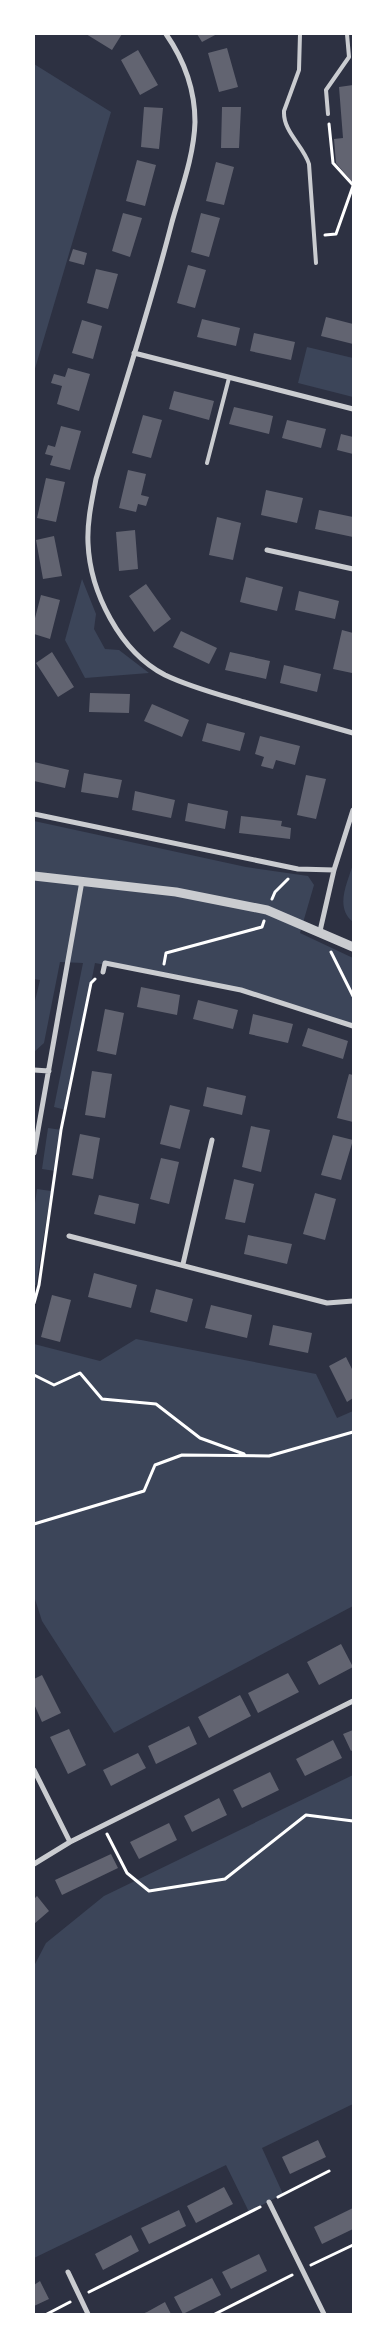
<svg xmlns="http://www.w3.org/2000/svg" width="387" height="2348" font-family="'Noto Serif',serif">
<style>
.green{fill:#3c4559}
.building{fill:#626471}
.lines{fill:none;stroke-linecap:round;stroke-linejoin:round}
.path{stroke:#fff;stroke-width:3}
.service{stroke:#caccd0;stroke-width:4}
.minor{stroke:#caccd0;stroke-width:5}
.tertiary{stroke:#caccd0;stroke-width:9}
</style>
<rect width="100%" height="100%" fill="#2d3142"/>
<!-- green -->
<path class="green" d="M34,64L111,112L34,372Z
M307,347L353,358V397L298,383Z
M82,579L96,614L94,629L105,649L119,650L149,673L85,678L65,640Z
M34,821L246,867L308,876L314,885L300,933L353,958V1026L241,990L95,963L66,1110L54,1107L83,963L60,962L44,1043L34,1052V1005L40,980L34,979Z
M353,864V922C334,907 348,882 353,864Z
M48,1128L62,1130L55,1171L42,1169Z
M37,1189L51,1191L36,1285H34V1210Z
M136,1339L316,1374L337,1418L353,1411V1606L114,1733L42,1621L34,1596V1344L100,1361Z
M353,1775V2104L262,2148L283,2194L249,2212L226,2165L34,2258V1966L46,1943L104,1896Z"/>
<!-- building -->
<path class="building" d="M86,34H122L112,50Z
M197,34H217L202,42Z
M227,48L238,87L219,92L208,53Z
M138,50L158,85L140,95L121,60Z
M353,85V183L336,163L334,139L343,138L339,87Z
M144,107L163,108L159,149L141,147Z
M222,107H241L239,148H221Z
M137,160L156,165L145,206L126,201Z
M216,162L234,167L224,205L206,201Z
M123,213L142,218L130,257L112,251Z
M201,213L220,218L209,257L191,252Z
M73,249L87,253L84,265L69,261Z
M188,265L206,270L195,308L177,303Z
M96,269L118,274L108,309L87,303Z
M326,317L353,324V344L321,336Z
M202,319L240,328L236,346L197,337Z
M82,320L102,326L93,359L72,353Z
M254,333L295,342L291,360L250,351Z
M68,368L90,374L79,411L57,404L62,386L51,383L54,374L65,377Z
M174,391L214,401L209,420L169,409Z
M234,407L273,416L269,434L229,424Z
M143,415L162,420L151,458L132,453Z
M287,420L326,429L321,448L282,438Z
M61,426L81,431L70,470L50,465L53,456L45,454L48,445L55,447Z
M341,434L353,437V454L337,450Z
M128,470L146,474L141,495L149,497L146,506L138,504L136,512L119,508Z
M46,478L65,482L56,522L37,518Z
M266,490L303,498L297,523L261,515Z
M319,510L353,517V537L315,529Z
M217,517L241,523L233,560L209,555Z
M135,530L138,569L119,571L116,532Z
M54,536L62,576L43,579L36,540Z
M246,577L283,587L277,611L240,602Z
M146,584L171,619L154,632L129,596Z
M299,591L339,601L335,619L295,610Z
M41,595L60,600L50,639L34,634V622Z
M342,630L353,633L352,673L333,669Z
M181,631L217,648L209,664L173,647Z
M52,652L74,687L58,697L36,663Z
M230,652L270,661L266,679L225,670Z
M284,665L321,674L317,692L280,683Z
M90,693L130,694L129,713L89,712Z
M152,704L189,720L182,737L144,721Z
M207,723L245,733L240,751L202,741Z
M260,736L300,746L295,765L276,760L273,769L261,766L264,757L255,754Z
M34,762L69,770L65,788L34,781Z
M84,773L122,780L118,798L81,792Z
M306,775L326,779L316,819L297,815Z
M135,791L175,800L171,818L132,810Z
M188,803L228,811L225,829L185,821Z
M241,816L282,821L281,826L291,828L290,839L239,833Z
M141,987L180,995L177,1015L137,1007Z
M198,1000L238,1010L233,1029L193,1019Z
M105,1009L124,1013L116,1055L97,1051Z
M253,1014L293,1024L288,1043L249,1034Z
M308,1028L348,1041L343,1059L302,1046Z
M92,1071L112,1074L105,1118L85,1115Z
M349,1074L353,1075V1122L337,1118Z
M207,1087L246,1096L242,1115L203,1106Z
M170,1105L190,1110L180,1149L160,1144Z
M251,1126L270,1130L261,1172L242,1167Z
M80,1134L100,1138L93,1179L72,1175Z
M333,1135L353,1140L341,1180L321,1175Z
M161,1158L179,1162L169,1204L150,1199Z
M234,1179L254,1184L245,1223L225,1219Z
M315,1193L336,1199L325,1240L303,1234Z
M99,1195L139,1204L135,1224L94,1214Z
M248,1235L292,1244L287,1264L244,1254Z
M94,1273L137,1285L131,1308L88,1297Z
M156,1289L193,1299L187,1322L150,1312Z
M52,1295L71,1300L60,1342L41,1337Z
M211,1305L252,1315L247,1338L205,1328Z
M273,1325L312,1333L308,1353L269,1345Z
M346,1357L353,1371V1398L347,1402L329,1366Z
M341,1644L353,1667L319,1685L307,1662Z
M288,1673L299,1692L258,1713L248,1693Z
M42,1675L61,1713L42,1722L34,1704V1679Z
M240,1695L251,1716L209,1738L198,1717Z
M189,1726L197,1744L156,1764L148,1746Z
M69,1729L86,1765L68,1774L50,1737Z
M353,1730V1750L351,1751L343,1734Z
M333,1740L342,1758L305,1776L296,1759Z
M138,1753L146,1768L111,1786L103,1770Z
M270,1772L279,1790L242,1808L233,1790Z
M219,1798L227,1815L192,1832L184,1816Z
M169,1823L177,1840L139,1859L130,1842Z
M111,1854L118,1868L62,1895L55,1880Z
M37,1896L49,1911L34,1924V1899Z
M318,2140L326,2157L290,2174L282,2157Z
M224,2187L233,2204L196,2223L187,2206Z
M353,2208V2229L322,2244L314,2227Z
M179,2210L186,2226L149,2244L141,2228Z
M131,2235L139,2251L103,2270L95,2254Z
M259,2254L267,2271L231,2289L222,2272Z
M212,2278L221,2295L183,2314L174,2297Z
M40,2281L49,2299L34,2306V2285Z
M165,2302L171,2314H142L147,2312Z"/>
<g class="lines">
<!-- path -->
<path class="path" d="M329,124L333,163L353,185
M325,235L336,234L353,186
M272,899L275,892L288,879
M331,952L353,996
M164,964L166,953L262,927L264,921
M34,1303L39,1285L61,1130L91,983L95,979
M34,1375L54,1385L80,1373L102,1399L156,1404L200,1438L244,1454
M34,1524L144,1491L155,1465L182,1455L269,1456L353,1432
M107,1834L127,1873L149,1891L225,1879L306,1815L353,1821
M278,2197L329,2171
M311,2265L353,2245
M89,2292L260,2207
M47,2314L70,2302
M215,2314L292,2275"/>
<!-- service -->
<path class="service" d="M300,34L299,70L284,111C283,132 303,145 309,164L316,263
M328,114L326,90L349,57L347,34
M207,463L229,378"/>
<!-- minor -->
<path class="minor" d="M166,34C184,60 195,90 195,122C194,156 181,190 172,222C150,308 122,393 96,479C92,500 87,521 88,543C90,592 120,652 165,675C190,687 217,694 244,702C280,712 317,723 353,733
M134,353L353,409
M267,550L353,569
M34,814L298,869L334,870
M320,931L334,870L353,810
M103,972L105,963L241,990L353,1026
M34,1070L49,1071
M34,1153L82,881
M69,1236L327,1303L353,1301
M183,1264L212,1140
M34,1770L70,1842
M34,1864L70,1842L353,1701
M269,2202L324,2314
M68,2272L88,2314"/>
<!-- tertiary -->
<path class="tertiary" d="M34,876L176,892L267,910L353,947"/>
</g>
<!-- border -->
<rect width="387" height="2348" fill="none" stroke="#ffffff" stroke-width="70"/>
</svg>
